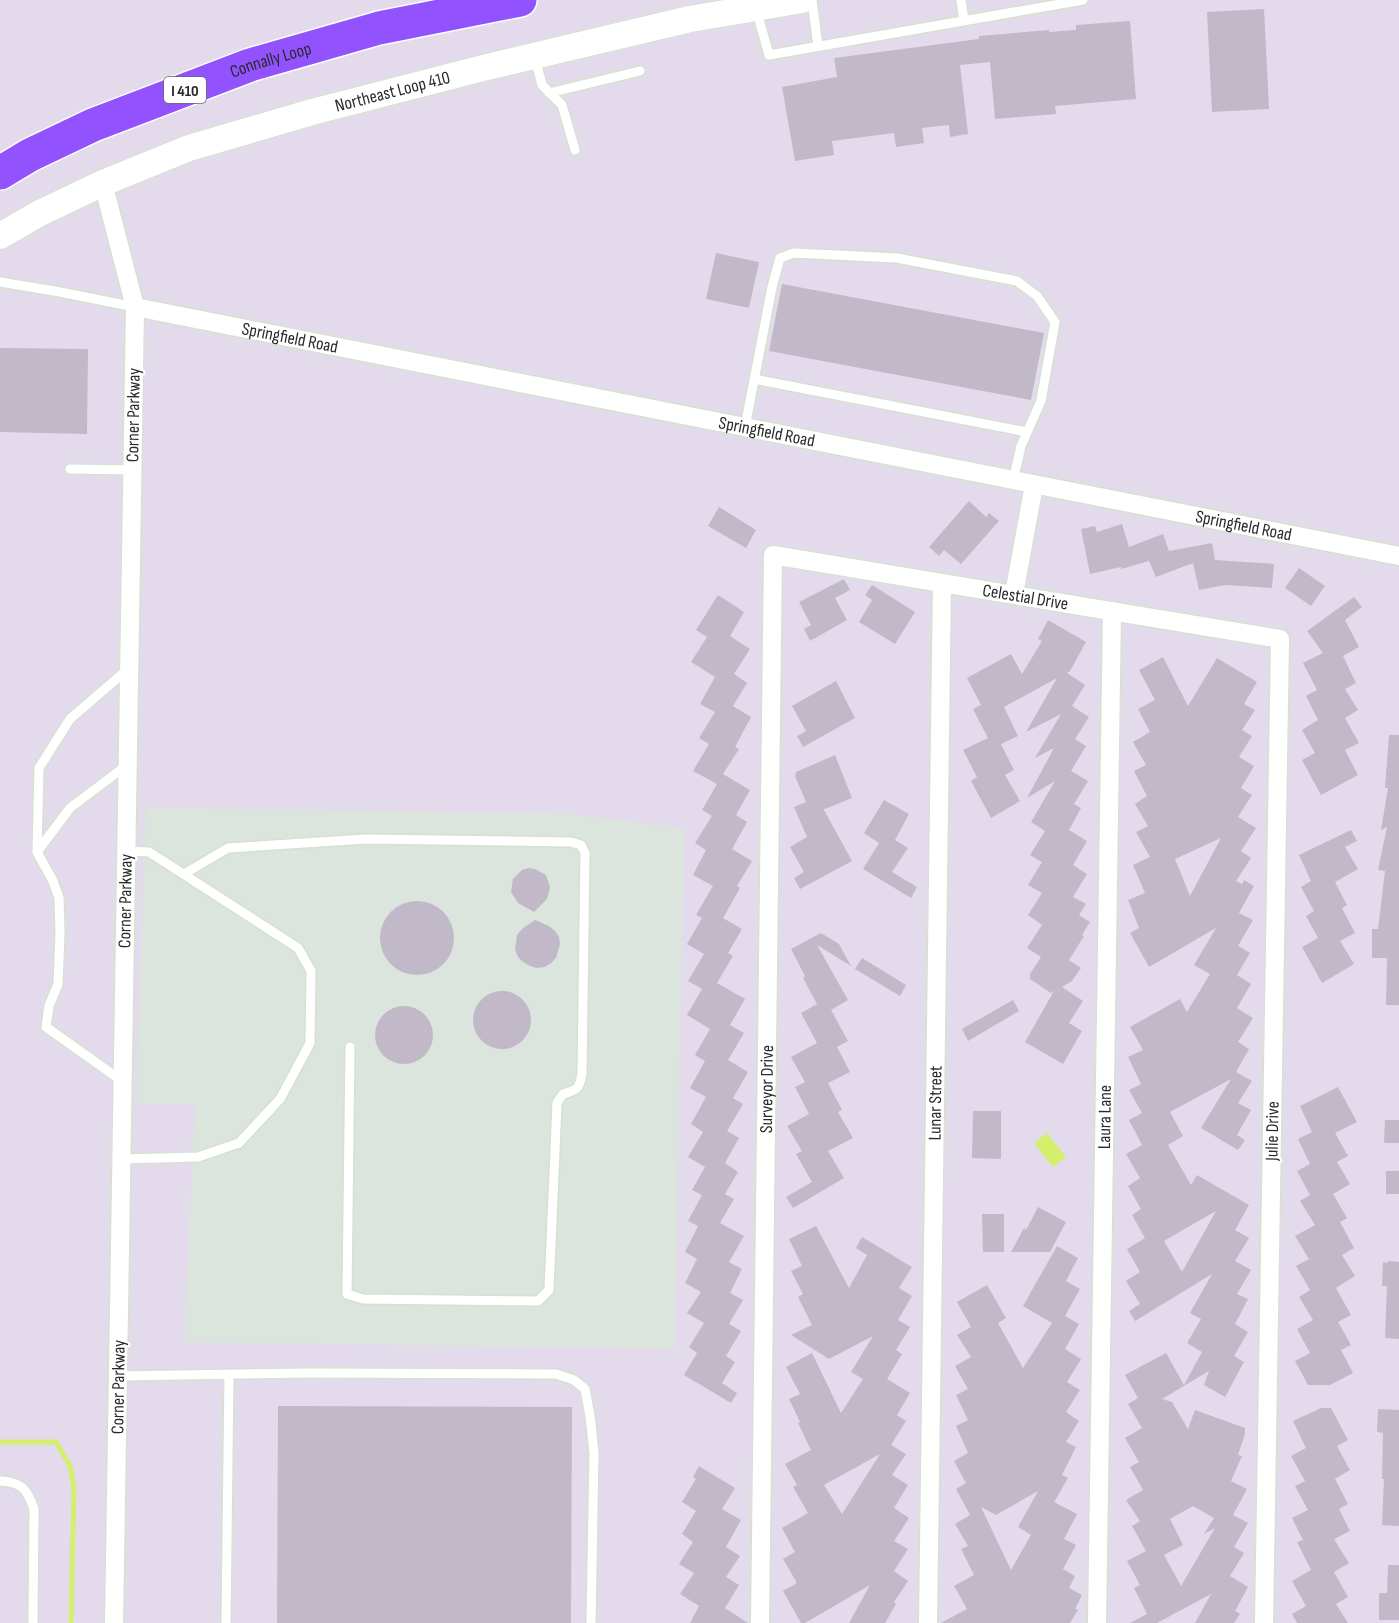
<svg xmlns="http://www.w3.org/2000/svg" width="1399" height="1623" font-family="'Sofia Sans Condensed',sans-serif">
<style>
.industrial{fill:#dbe4dd}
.water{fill:#d4ee6d}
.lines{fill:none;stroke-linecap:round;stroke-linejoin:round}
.stream{stroke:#d4ee6d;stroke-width:5}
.building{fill:#c1b9c7;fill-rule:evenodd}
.service-casing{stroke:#d5e2d0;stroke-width:12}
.minor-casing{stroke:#d5e2d0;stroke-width:21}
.secondary-casing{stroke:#d5e2d0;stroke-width:28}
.motorway-casing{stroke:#fff;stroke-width:36}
.service{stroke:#fff;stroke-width:9}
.minor{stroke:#fff;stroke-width:18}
.secondary{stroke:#fff;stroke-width:26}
.motorway{stroke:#9253fe;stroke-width:33}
.labels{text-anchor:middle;stroke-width:4.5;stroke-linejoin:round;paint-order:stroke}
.shield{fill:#fff;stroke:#696969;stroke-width:1.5}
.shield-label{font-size:16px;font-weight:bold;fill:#292929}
.street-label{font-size:18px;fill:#292929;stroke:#fff}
</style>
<rect width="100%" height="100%" fill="#e3dbeb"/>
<!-- industrial -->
<path class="industrial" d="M146,807L570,814L684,828L675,1349L184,1342L195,1104H136Z"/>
<!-- water -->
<path class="water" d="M1047,1133L1066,1157L1053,1167L1034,1143Z"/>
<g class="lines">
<!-- stream -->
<path class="stream" d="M0,1442H56L70,1466L74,1488L71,1623"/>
</g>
<!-- building -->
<path class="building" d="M1264,9L1269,109L1212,112L1207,12Z
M1130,21L1136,99L1055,106L1056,114L995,119L990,62L960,65L968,134L950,137L949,125L922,128L924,143L896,147L894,133L832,141L834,155L795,161L782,87L837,77L834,58L979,39V36L1049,30V32L1076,30V25Z
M716,253L759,262L749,308L706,299Z
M782,284L1044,333L1031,400L769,351Z
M0,348L88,349L87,434L0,432Z
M969,501L986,517L989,513L999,521L961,564L944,550L939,556L929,547Z
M719,507L756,530L746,548L708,526Z
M1122,524L1129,547L1163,534L1169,551L1212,543L1215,560L1274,564L1272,588L1225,585L1199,590L1193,563L1156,577L1149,561L1121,569V567L1090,574L1081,529L1095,526L1097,532Z
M1299,568L1325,586L1311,606L1285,588Z
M844,579L850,590L835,598L847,620L810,641L804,629L811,625L799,602Z
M872,585L915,612L895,644L859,622L872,600L865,595Z
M718,595L744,612L730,636L750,649L734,674L747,683L733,706L751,717L735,747L739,749L723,774L750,790L736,815L747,822L732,849L752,861L737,886L740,888L723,918L742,929L728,953L733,956L717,983L745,999L730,1025L744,1033L728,1060L748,1072L733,1098L743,1104L727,1131L739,1138L725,1163L738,1172L725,1194L734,1199L720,1223L744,1236L729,1262L742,1269L730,1293L743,1300L729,1324L741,1331L726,1356L735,1362L722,1383L737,1393L731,1403L684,1375L697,1353L689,1347L704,1323L687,1313L701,1292L685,1283L697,1259L685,1252L698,1226L688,1221L702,1195L692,1190L705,1167L688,1157L703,1132L691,1124L706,1097L690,1088L705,1061L695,1055L710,1029L687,1015L702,989L688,981L704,954L687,944L702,918L696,915L713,886L693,875L706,850L695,843L712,816L702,810L717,784L693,771L709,744L699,738L715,712L700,704L715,677L691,662L707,637L696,630Z
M1354,597L1362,607L1345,620L1359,647L1343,656L1356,683L1345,689L1358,710L1345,718L1359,743L1345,750L1358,775L1321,795L1302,760L1315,753L1302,730L1318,720L1306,696L1317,690L1303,663L1323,653L1307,631Z
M1048,620L1086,642L1070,671L1067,673L1085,685L1072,706L1089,717L1075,739L1086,746L1071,771L1088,781L1074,804L1081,808L1069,830L1087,841L1073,865L1087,874L1073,897L1086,904L1079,915L1090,922L1082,935L1084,936L1069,960L1081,968L1072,981L1062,987L1083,1001L1069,1023L1082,1031L1063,1064L1025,1042L1054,991L1051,993L1030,979V974L1041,957L1027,948L1042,925L1028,915L1042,893L1028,885L1042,862L1030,855L1045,831L1031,822L1055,781L1027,798L1054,748L1035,758L1061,714L1026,732L1057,678L1004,707L1018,736L1001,744L1014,770L1005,775L1020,801L991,818L971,781L977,777L963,750L988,738L973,709L981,705L967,678L1011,654L1022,674L1042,641L1038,639Z
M1163,657L1188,706L1217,658L1257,682L1244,704L1255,710L1242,730L1252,736L1239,757L1254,766L1241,788L1252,795L1238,817L1256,828L1241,851L1251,858L1236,881L1242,884L1244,880L1254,886L1239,913L1253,920L1238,946L1250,953L1237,975L1251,984L1237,1008L1253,1018L1238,1042L1249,1049L1236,1072L1252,1081L1238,1103L1251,1110L1237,1135L1245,1140L1238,1150L1201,1128L1231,1079L1170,1112L1183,1136L1168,1145L1191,1185L1197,1175L1249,1205L1235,1230L1249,1238L1235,1261L1251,1270L1237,1294L1248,1299L1235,1324L1248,1332L1234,1356L1244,1362L1225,1397L1204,1385L1209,1371L1162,1399L1172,1402L1188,1429L1195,1410L1245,1428V1434L1238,1455L1242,1456L1231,1481L1247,1489L1233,1515L1248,1523L1234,1547L1244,1553L1230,1576L1248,1587L1235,1611L1240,1614L1234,1623H1195L1211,1594L1157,1623H1130L1147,1614L1134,1588L1140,1585L1127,1561L1146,1551L1132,1526L1140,1521L1126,1500L1143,1490L1130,1467L1139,1462L1125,1438L1142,1428L1128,1404L1138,1398L1125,1375L1166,1353L1184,1385L1202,1352L1187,1343L1201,1319L1190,1313L1212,1274L1135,1321L1129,1311L1140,1304L1126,1281L1140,1272L1127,1249L1145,1238L1132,1215L1141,1209L1128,1186L1140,1178L1126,1154L1142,1145L1129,1120L1142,1113L1129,1090L1141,1084L1128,1057L1143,1050L1130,1027L1180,999L1187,1012L1210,974L1194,965L1216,928L1149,967L1130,933L1139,928L1128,900L1145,893L1133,865L1150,857L1136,832L1148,826L1135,804L1147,796L1134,771L1146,765L1133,742L1150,732L1138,709L1155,700L1139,670ZM1221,838L1190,896L1175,859ZM1216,1211L1182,1272L1164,1241ZM1193,1506L1214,1518L1204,1534L1215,1528L1181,1586L1164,1555L1183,1545L1170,1519Z
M836,681L855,718L803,747L797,736L806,731L792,706Z
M1389,735H1399V1005H1386L1387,958H1372V929H1378L1385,871L1378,870L1387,827L1381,830L1388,788H1385Z
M835,755L852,798L825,809L823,808L852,861L800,889L794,878L804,872L790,847L807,837L794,807L806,802L795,776L796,772Z
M884,800L909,814L895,840L908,848L892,872L917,887L911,898L863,869L879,843L864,833Z
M1351,830L1357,841L1345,847L1358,869L1335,882L1347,905L1342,908L1355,933L1340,941L1354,964L1322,983L1302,947L1318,938L1306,916L1314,911L1301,887L1311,881L1299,855Z
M529,868L535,869L546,875L550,887L547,899L534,912L518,903L511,892L513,879L522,870Z
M380 938a37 37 0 1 1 74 0a37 37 0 1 1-74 0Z
M535,920L549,926L555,931L559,937L560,944L556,958L551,963L545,967L537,968L530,966L523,962L518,957L515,950L517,935L522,929Z
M821,933L839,944L851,966L817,945L848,1000L831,1010L848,1041L837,1047L850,1072L828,1083L842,1110L838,1112L853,1138L828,1151L844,1178L793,1208L786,1197L812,1182L796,1154L802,1151L787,1126L809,1114L795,1087L805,1082L791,1057L817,1043L801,1013L817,1004L803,978L805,976L791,949Z
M862,958L906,985L900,996L855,969Z
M473 1020a29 29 0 1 1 58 0a29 29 0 1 1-58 0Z
M1013,1000L1019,1011L968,1041L962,1029Z
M375 1035a29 29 0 1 1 58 0a29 29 0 1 1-58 0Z
M1338,1087L1357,1122L1335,1133L1348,1156L1337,1162L1350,1184L1333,1194L1347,1218L1340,1222L1354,1248L1342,1255L1355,1276L1336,1288L1351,1315L1338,1322L1351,1345L1341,1350L1353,1373L1330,1385H1308L1295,1361L1310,1353L1297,1329L1313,1320L1299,1297L1310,1290L1296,1266L1309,1259L1295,1236L1315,1225L1300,1201L1310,1195L1297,1171L1310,1164L1298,1139L1312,1132L1300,1106Z
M973,1111H1001V1159L972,1158Z
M1385,1120H1399V1143H1384Z
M1386,1171H1399V1194H1386Z
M1038,1207L1066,1222L1050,1252H1011L1024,1228L1026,1230Z
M982,1214H1004V1252H983Z
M816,1226L849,1288L867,1255L856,1248L862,1237L912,1267L899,1288L912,1296L898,1320L910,1327L896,1350L902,1354L887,1379L910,1393L897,1415L906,1421L891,1445L906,1454L892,1475L908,1485L894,1508L909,1518L894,1541L908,1549L894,1571L908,1581L894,1602L896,1604L885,1623H849L870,1585L805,1623H801L783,1591L797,1583L783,1559L795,1552L782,1528L808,1513L793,1487L797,1485L785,1464L811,1450L798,1423L800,1422L789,1399L800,1394L786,1367L812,1353L841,1413L863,1379L851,1372L873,1336L829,1359L791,1335L812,1325L798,1297L803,1294L791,1271L802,1266L789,1239ZM880,1454L842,1514L824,1485Z
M1057,1246L1078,1258L1066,1281L1080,1289L1065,1316L1079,1324L1065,1349L1081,1359L1067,1382L1080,1390L1066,1412L1079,1421L1066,1442L1076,1447L1062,1475L1068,1478L1054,1502L1077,1514L1064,1539L1076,1545L1063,1569L1075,1576L1069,1588L1082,1595L1075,1609L1078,1610L1070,1623H941L967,1609L954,1586L974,1575L961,1549L968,1546L955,1524L970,1515L956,1489L966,1483L954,1461L968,1453L956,1426L968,1420L956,1395L968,1389L955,1366L971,1357L957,1335L971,1327L957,1302L987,1285L1006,1318L998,1323L1023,1368L1052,1323L1023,1306ZM1038,1491L1018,1527L1031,1535L1011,1570L981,1507L996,1515Z
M1388,1261L1399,1262V1339L1385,1338L1387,1286H1382L1383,1262L1388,1263Z
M278,1406L572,1407L571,1623H277Z
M1321,1408H1331L1348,1440L1337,1446L1350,1470L1335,1479L1348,1504L1339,1509L1350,1531L1334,1539L1349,1563L1334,1572L1348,1597L1336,1604L1348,1623H1297L1292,1614L1306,1606L1292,1581L1311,1570L1297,1542L1303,1540L1292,1518L1308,1510L1295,1486L1305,1481L1291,1456L1306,1448L1293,1421Z
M1378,1409L1399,1410V1526L1382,1525L1384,1479H1382L1383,1433L1377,1432Z
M699,1466L735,1488L722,1509L741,1520L726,1547L740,1556L726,1577L739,1585L725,1608L748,1623H690L699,1606L680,1594L694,1573L679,1564L693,1542L682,1534L696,1511L682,1502L696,1479L693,1477Z
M1388,1565H1399V1620H1379V1593H1387Z"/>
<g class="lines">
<defs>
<path id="service" d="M812,0L818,46
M961,0L964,21
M756,9L769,55L1083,0
M535,58L542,85L562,105L575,150
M549,93L640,71
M0,282L60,292L135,307
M754,379L1027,432
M745,427L772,287L780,258L794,253L897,258L1017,281L1037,296L1055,322L1041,401L1021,446L1013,481
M70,469L132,470
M37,852L70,808L127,765
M184,874L228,848L366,839L571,842L581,845L585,853L582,1074C579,1090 577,1090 563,1094L557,1103L549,1290L538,1301L363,1299L347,1294L350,1047
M122,1081L46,1027L49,1006L58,984L60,933L59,898L53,881L37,852L39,768L70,719L128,669
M121,1159L198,1157L239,1143L280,1099L310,1043L311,971L298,948L149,852L126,851
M118,1376L309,1373L556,1374L574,1380L585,1389L590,1416L594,1453L591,1623
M0,1481C22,1482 27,1489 34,1509L33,1623
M226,1623L229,1375"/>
<g id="minor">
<path d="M103,183L135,307L114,1623"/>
<path id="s1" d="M135,307L1399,556"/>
<path d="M1014,594L1034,485"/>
<path id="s2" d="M760,1623L773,555L1280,639L1264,1623"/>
<path id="s3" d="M928,1623L942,583"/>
<path id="s4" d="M1097,1623L1112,611"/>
</g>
<g id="secondary">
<path id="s5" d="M0,236L38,214L103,183L189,148L312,112L483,68L690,19L802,0"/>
</g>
<g id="motorway">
<path id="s6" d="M0,173L30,155L93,125L250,65L379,28L520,0"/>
</g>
</defs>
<!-- service casing -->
<use href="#service" class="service-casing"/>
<!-- minor casing -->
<use href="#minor" class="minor-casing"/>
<!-- secondary casing -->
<use href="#secondary" class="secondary-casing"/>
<!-- motorway casing -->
<use href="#motorway" class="motorway-casing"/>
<!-- service -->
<use href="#service" class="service"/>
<!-- minor -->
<use href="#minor" class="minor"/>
<!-- secondary -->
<use href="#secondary" class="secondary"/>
<!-- motorway -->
<use href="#motorway" class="motorway"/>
</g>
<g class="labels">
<!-- shield labels -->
<rect class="shield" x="164" y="77" width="42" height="26" rx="4.5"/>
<g class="shield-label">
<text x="185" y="96">I 410</text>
</g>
<!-- street labels -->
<g class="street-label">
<text dy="6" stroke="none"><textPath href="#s6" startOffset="294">Connally Loop</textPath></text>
<text dy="6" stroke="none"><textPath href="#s5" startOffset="420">Northeast Loop 410</textPath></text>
<text dy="6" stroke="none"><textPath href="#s1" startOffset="158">Springfield Road</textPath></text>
<text transform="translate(133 415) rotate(-89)" y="6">Corner Parkway</text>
<text dy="6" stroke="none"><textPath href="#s1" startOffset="644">Springfield Road</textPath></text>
<text dy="6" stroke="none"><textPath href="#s1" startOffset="1130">Springfield Road</textPath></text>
<text dy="6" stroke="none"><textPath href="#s2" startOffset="1324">Celestial Drive</textPath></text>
<text transform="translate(125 901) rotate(-89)" y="6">Corner Parkway</text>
<text dy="6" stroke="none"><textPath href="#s2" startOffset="534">Surveyor Drive</textPath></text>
<text dy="6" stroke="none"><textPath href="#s3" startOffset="520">Lunar Street</textPath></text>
<text dy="6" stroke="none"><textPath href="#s4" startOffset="506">Laura Lane</textPath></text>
<text transform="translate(1272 1131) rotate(-89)" y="6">Julie Drive</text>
<text transform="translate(118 1387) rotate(-89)" y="6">Corner Parkway</text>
</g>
</g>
</svg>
